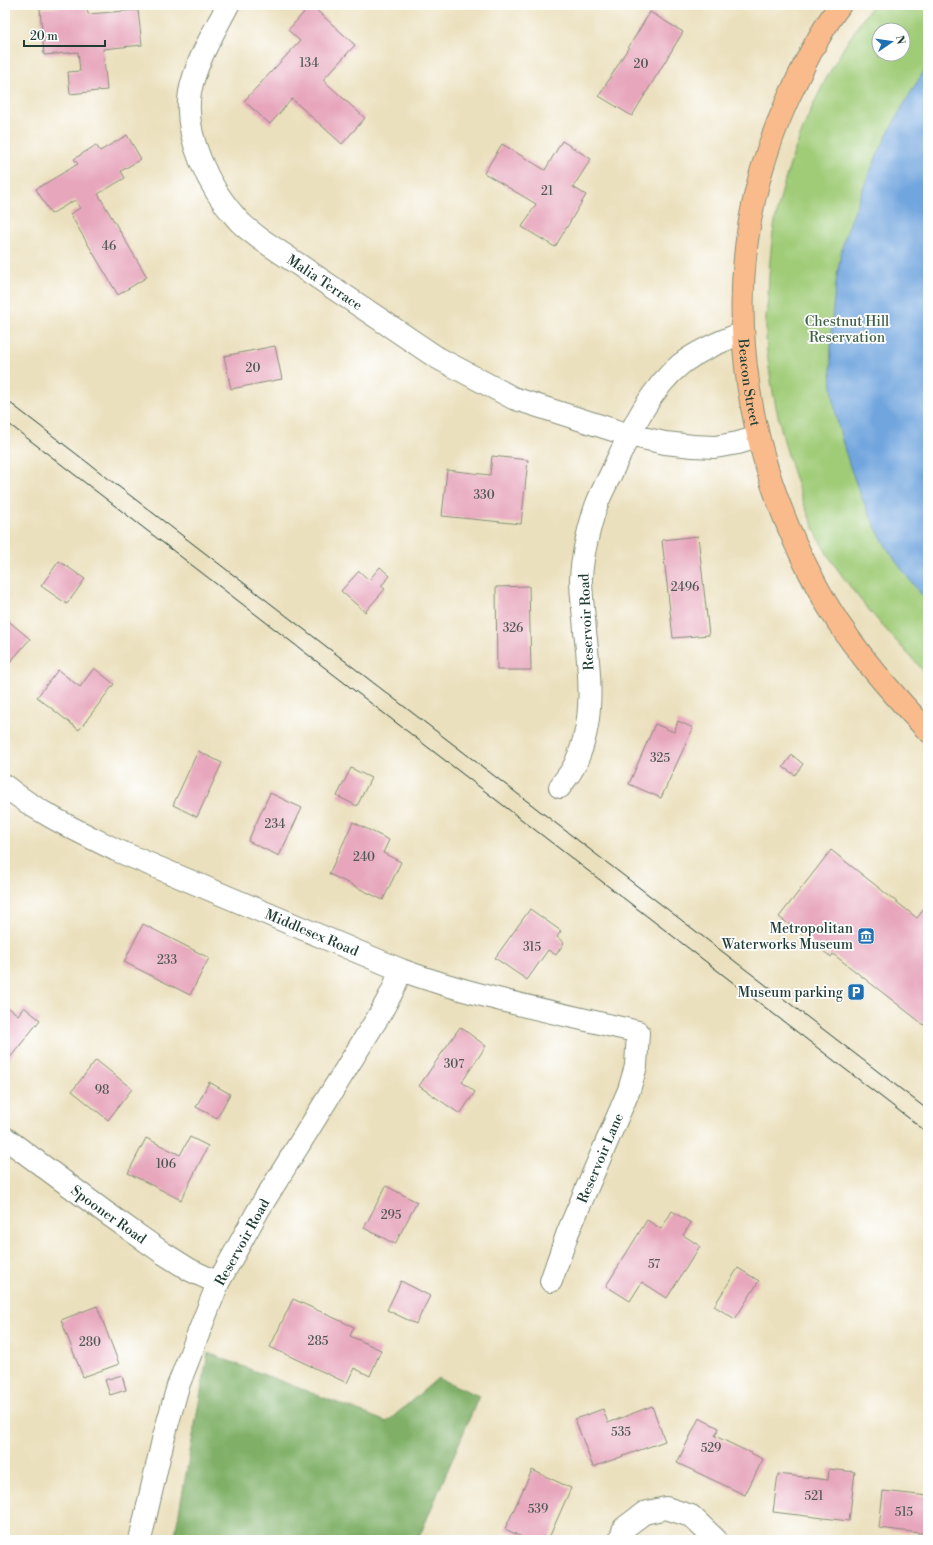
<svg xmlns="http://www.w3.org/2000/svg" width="933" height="1545" font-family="'Libre Bodoni',serif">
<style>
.green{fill:#a0cc78;stroke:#608456;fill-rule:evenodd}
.forest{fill:#80b068;stroke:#50764e}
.water{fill:#71a5de;stroke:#487189}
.building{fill:#e7a6bc}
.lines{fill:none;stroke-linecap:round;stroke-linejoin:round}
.minor-casing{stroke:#858e78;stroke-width:24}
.tertiary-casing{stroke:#858e78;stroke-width:24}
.primary-casing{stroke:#858e78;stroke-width:24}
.minor{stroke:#fff;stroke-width:22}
.tertiary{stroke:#fff;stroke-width:22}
.primary{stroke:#fabb8c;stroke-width:22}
.tram{stroke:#1f3d34;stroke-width:1}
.labels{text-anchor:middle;stroke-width:3.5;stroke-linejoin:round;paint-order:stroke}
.number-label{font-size:12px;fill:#515756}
.street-label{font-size:14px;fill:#1f3d34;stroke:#fff}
.park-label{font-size:14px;fill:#3f6145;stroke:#fff}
.poi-label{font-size:14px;fill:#1f3d34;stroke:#fff;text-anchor:end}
</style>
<rect width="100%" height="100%" fill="#fff"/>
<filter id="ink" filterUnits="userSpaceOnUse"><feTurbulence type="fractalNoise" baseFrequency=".025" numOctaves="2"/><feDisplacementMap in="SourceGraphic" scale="8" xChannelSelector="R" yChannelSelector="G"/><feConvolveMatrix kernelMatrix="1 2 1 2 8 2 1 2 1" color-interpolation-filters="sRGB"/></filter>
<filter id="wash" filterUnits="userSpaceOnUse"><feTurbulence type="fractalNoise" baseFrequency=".012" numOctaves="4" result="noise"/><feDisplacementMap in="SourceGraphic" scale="16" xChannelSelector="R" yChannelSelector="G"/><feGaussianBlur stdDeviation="0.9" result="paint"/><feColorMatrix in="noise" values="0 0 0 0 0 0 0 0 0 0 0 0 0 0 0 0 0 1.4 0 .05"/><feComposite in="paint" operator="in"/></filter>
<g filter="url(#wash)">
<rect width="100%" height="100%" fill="#ebe0bd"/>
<!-- green -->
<path class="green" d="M873,5H928V676C903,648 877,621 854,592C842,575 828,558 819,539C796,491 782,439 772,387C769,368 766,350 766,331C765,320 767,309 768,298C769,274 770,251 774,227C789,147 824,70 873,5ZM879,30H903V54H879Z"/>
<!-- forest -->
<path class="forest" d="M208,1353L387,1422L438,1378L479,1396L418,1540H174Z"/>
<!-- water -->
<path class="water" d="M928,65V602C911,582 894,561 882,539C862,504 847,463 838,424C825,370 831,298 843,244C846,233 850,223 854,213C872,160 898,111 928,65Z"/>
<g id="blocks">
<!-- building -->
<path class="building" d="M77,5H87L88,14L138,10L142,45L103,49L107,90L70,94L68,72L80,71L78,52L44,55L40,9Z
M311,5L355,45L323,80L365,118L342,144L292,99L270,124L244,101L300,41L288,30Z
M650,12L683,32L632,116L599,96Z
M127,135L141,159L121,171L125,178L98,194L147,277L118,295L70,214L80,208L75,200L51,214L36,189L78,164L74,159L96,145L100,151Z
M562,141L591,159L573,187L586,195L555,247L522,227L536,204L484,173L502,144L545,170Z
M275,346L282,379L231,389L224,356Z
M492,456L528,460L521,524L442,516L447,470L490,475Z
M698,536L709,635L673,638L662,540Z
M59,561L85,579L67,604L41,586Z
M380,567L390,576L381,586L385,589L365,612L341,591L359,571L369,580Z
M529,586L531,670H497L496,587Z
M5,618L30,639L5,668Z
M94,668L114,684L79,730L37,697L58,670L80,687Z
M678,721L693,728L661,798L629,784L655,724L674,732Z
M198,751L222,763L197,817L173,805Z
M792,755L803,764L795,775L783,767Z
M351,768L371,778L357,806L337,796Z
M270,793L302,808L279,856L248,841Z
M353,822L389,840L383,853L401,862L383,900L329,874Z
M831,850L917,918L928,904V1028L833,954L831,957L779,917Z
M530,909L561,931L557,937L564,943L556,955L548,950L527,980L495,958Z
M143,924L209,958L190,995L124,962Z
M5,1005L18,1015L24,1007L40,1020L5,1064Z
M460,1027L486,1046L462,1082L475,1092L460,1114L419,1086Z
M96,1060L132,1089L108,1120L72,1091Z
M209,1082L230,1094L217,1118L196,1107Z
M190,1137L208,1146L181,1200L128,1173L146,1138L180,1155Z
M386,1186L417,1202L395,1244L364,1228Z
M672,1211L691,1223L683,1235L700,1246L667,1298L642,1282L630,1301L606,1286L647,1220L661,1229Z
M738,1268L759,1281L735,1319L714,1306Z
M401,1281L430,1296L416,1324L387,1310Z
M293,1299L354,1327L350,1336L381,1350L370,1376L354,1368L347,1383L270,1347Z
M97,1306L119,1364L83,1377L61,1320Z
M122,1375L126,1390L110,1395L105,1380Z
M652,1406L665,1441L593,1467L575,1419L603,1409L608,1423Z
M699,1418L719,1428L715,1436L763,1459L745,1495L677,1463Z
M829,1469L855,1472L849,1521L773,1512L778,1474L828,1480Z
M532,1470L571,1488L548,1540H528L505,1529Z
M883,1491L928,1496V1534L879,1528Z"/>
</g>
</g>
<g filter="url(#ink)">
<use href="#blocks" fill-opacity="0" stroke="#858e78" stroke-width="1"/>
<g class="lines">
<defs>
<g id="minor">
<path id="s1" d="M228,5C214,32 196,61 190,92C183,135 209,189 238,220C244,227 252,232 259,238L436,357L513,398L629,435L665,443L693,446L715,447L738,443L758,437"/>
<path d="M560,787C565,779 573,771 576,762C595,721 590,674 585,631C584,614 581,596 581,579C582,555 588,532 595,509C600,494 608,481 614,467C631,431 649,390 681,364C699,350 721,341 743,333"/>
<path d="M401,970C478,998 559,1013 638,1032L636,1066L629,1090L568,1232L551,1281"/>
<path id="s2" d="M5,1138L105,1212L163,1253L190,1270L218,1283"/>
<path d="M620,1540L624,1528L644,1513L666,1508L691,1516L716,1540"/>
</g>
<g id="tertiary">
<path id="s3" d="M5,786C38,813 78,831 116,850L401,970L392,992L380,1014L259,1209L218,1283L178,1386L163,1440L140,1540"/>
</g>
<g id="primary">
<path id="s4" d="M840,5C819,33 803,67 788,99C715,259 734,432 816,585C844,639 886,687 928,731"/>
</g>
</defs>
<!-- minor casing -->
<use href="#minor" class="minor-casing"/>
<!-- tertiary casing -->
<use href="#tertiary" class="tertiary-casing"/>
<!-- primary casing -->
<use href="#primary" class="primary-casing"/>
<!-- minor -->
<use href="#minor" class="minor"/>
<!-- tertiary -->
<use href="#tertiary" class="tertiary"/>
<!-- primary -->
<use href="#primary" class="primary"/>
<!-- tram -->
<path class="tram" d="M5,399L928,1110
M5,421L928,1133"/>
</g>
</g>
<!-- icons -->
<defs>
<symbol id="museum-square" viewBox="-11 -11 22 22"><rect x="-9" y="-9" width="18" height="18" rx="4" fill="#1f6fb2" stroke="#fff"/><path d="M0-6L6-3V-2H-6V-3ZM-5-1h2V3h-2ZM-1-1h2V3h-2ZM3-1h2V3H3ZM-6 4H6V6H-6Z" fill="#fff"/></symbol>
<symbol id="parking-square" viewBox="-11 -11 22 22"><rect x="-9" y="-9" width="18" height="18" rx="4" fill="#1f6fb2" stroke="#fff"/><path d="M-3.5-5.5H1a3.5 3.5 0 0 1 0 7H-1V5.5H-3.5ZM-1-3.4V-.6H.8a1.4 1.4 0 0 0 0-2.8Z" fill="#fff"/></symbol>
</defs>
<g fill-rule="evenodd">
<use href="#museum-square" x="856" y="926" width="20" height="20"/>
<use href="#parking-square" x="846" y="982" width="20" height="20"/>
</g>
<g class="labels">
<!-- number labels -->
<g class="number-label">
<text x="309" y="67">134</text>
<text x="641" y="68">20</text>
<text x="547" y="195">21</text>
<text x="109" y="250">46</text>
<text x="253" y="372">20</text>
<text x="484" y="499">330</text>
<text x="685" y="591">2496</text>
<text x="513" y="632">326</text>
<text x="660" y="762">325</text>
<text x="275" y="828">234</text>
<text x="364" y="861">240</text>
<text x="532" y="951">315</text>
<text x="167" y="964">233</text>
<text x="454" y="1068">307</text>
<text x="102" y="1094">98</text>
<text x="166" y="1168">106</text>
<text x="391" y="1219">295</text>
<text x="654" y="1268">57</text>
<text x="318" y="1345">285</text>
<text x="90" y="1346">280</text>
<text x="621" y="1436">535</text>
<text x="711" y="1452">529</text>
<text x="814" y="1500">521</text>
<text x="538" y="1513">539</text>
<text x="904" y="1516">515</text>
</g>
<!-- street labels -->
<g class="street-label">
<text dy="5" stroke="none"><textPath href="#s1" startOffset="343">Malia Terrace</textPath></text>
<text dy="5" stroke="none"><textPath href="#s4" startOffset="398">Beacon Street</textPath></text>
<text transform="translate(586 622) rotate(-93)" y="5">Reservoir Road</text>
<text dy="5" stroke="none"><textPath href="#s3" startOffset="341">Middlesex Road</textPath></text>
<text transform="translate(600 1158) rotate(-67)" y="5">Reservoir Lane</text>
<text dy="5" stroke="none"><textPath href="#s2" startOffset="129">Spooner Road</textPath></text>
<text transform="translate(242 1242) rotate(-61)" y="5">Reservoir Road</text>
</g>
<!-- park labels -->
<g class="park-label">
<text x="847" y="326">Chestnut Hill<tspan x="847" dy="16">Reservation</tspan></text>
</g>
<!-- poi labels -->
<g class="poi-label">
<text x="853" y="933">Metropolitan<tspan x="853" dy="16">Waterworks Museum</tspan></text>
<text x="843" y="997">Museum parking</text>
</g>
</g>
<!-- margin -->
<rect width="933" height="1545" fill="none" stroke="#fff" stroke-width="20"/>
<!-- north arrow -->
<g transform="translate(891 42) rotate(77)"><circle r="19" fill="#ffffff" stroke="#a5b1ae"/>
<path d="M0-3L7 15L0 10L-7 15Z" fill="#1f6fb2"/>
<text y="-6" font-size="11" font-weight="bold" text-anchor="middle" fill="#1f3d34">N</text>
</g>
<!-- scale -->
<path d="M24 40v6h81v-6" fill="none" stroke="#1f3d34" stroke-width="2"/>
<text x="30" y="40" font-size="12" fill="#1f3d34" stroke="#ffffff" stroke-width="3" paint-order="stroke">20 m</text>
</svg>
